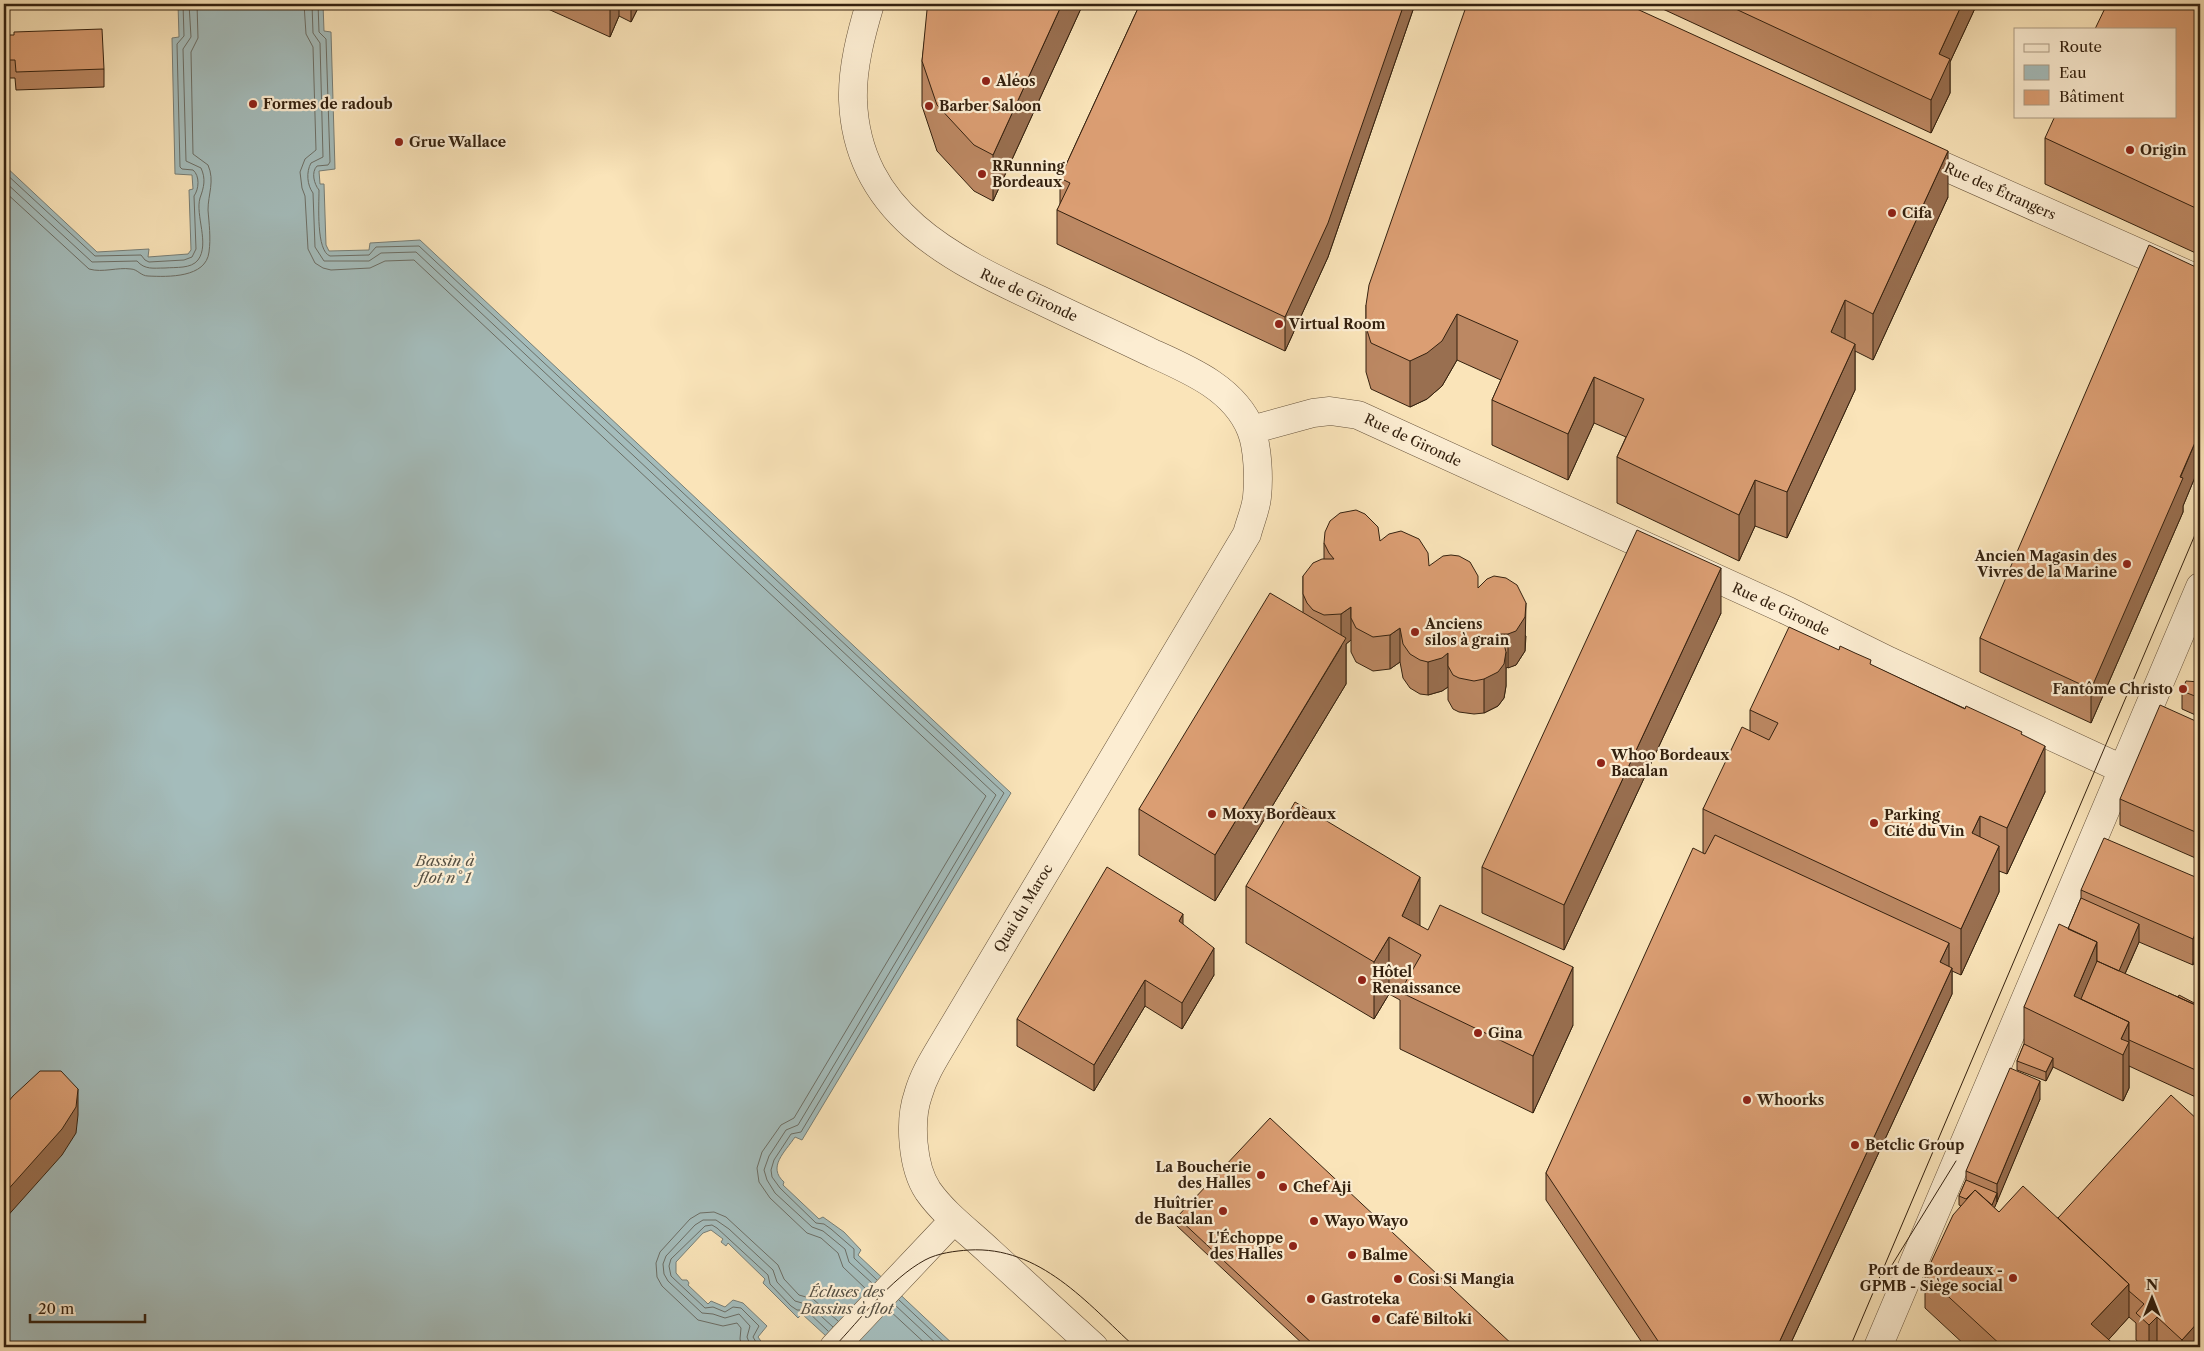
<svg xmlns="http://www.w3.org/2000/svg" width="2204" height="1351" font-family="'Libre Caslon Text',serif">
<style>
.water{fill:#a4bcbb;stroke:#777e76}
.lines{fill:none;stroke-linecap:round;stroke-linejoin:round}
.shore{stroke:#6c6e65;stroke-width:1}
.minor-casing{stroke:#66523a;stroke-width:29}
.minor{stroke:#fcedd2;stroke-width:28}
.tram{stroke:#34210f;stroke-width:1}
.wall{fill:#bc8863;stroke:#34210f}
.shaded-wall{fill:#996f50;stroke:#34210f}
.building{fill:#db9e73;stroke:#34210f}
.poi-dot{fill:#8f2418;stroke:#fcedd2;stroke-width:2}
.labels{text-anchor:middle;stroke-width:4.5;stroke-linejoin:round;paint-order:stroke}
.poi-label{font-size:14px;font-weight:bold;fill:#34210f;stroke:#fcedd2;text-anchor:start}
.street-label{font-size:14px;fill:#34210f;stroke:#fcedd2}
.water-label{font-size:15px;font-style:italic;fill:#565043;stroke:#fcedd2}
</style>
<rect width="100%" height="100%" fill="#fae4b9"/>
<filter id="stains"><feTurbulence type="fractalNoise" baseFrequency=".004" numOctaves="4"/><feColorMatrix values="0 0 0 0 .2 0 0 0 0 .09 0 0 0 0 .02 0 0 0 .5 -.17"/></filter>
<radialGradient id="worn" r=".72"><stop offset=".6" stop-color="#630" stop-opacity="0"/><stop offset="1" stop-color="#630" stop-opacity=".3"/></radialGradient>
<!-- water -->
<path class="water" d="M178,4H323L324,31L331,32L335,169L319,171L320,184H324L326,245L329,251L369,250L370,243L420,240L1011,793L802,1140L795,1137C785,1152 767,1167 784,1182L783,1185L819,1219L823,1217L844,1232L861,1250L858,1255L956,1347H838L802,1314L798,1318L763,1283L765,1279L728,1243L726,1246L721,1242L723,1239L711,1230L703,1233L676,1262V1273L682,1280H687L689,1283L688,1285L708,1304L711,1301L725,1307L733,1300L743,1303L767,1326L758,1337L765,1347H19L4,1338V165L97,252L149,249L148,257L188,254L191,250L189,190L193,189L192,175L175,174L172,38L179,37Z"/>
<g class="lines">
<!-- shore -->
<path class="shore" d="M304,4L306,34L313,47L316,150L305,159L300,172L302,188L305,196L308,249L315,263L323,268L331,270L370,268L385,261L414,260L986,796L794,1118L781,1125L762,1152L757,1168L759,1182L770,1198L807,1233L821,1238L838,1253L843,1267L867,1290
M312,4L313,33L320,43L323,157L311,163C306,172 307,185 313,193L315,247L324,261H369L381,253L416,252L996,795L798,1125L786,1130L769,1156L764,1170L767,1180L775,1193L812,1227L823,1231L845,1249L849,1262L873,1284
M318,4L319,32L326,39L330,162L328,165L317,166C311,172 314,184 319,190C319,205 316,251 330,256L369,255L376,247L419,246L1004,793L801,1132L791,1134L774,1160L771,1170L772,1177L780,1188L816,1223L824,1224L831,1229L854,1249V1258L877,1280
M4,172L95,256L141,255L145,260L149,262L184,260L192,257L196,249L194,196C199,189 200,176 193,170L182,169L180,167L177,44L184,36L183,4
M4,181L92,262L137,261C145,270 153,268 165,268C176,267 191,269 198,260C210,244 195,215 200,198C204,187 206,179 201,168L186,161L183,49L191,37L189,4
M4,191L89,269C103,273 117,267 131,269C137,269 141,276 148,276C168,277 206,278 209,252C211,238 209,223 208,210C208,194 215,181 208,165L193,154L191,52L198,38L197,4
M899,1300L949,1347
M895,1305L940,1347
M889,1310L929,1347
M742,1347L740,1339L741,1328L737,1323L723,1326L698,1320L662,1286L657,1277L656,1263L660,1252L690,1219L700,1213L714,1212L726,1217L778,1265L784,1279L799,1295L813,1299L838,1321
M751,1347L747,1337L750,1326L739,1314L725,1318L713,1314L702,1313L668,1281L664,1274L663,1264L666,1256L695,1225L703,1220H716L729,1229L773,1270L777,1282L795,1301L809,1305L833,1327
M759,1347L753,1337L759,1326L741,1308L733,1307L725,1312L713,1307L705,1308L671,1276L669,1266L671,1259L705,1226L712,1225L717,1228L768,1275L770,1284L791,1306L797,1310H806L828,1331"/>
<defs>
<path id="minor" d="M870,4C861,34 852,68 853,100C857,213 951,259 1040,300C1077,318 1115,335 1152,353C1190,370 1235,389 1251,430C1258,447 1259,479 1257,497C1256,509 1250,522 1247,534L941,1047C932,1062 923,1077 918,1095C909,1121 912,1167 928,1191C945,1215 969,1232 990,1252C1025,1284 1059,1315 1094,1347
M1914,153L2200,280
M1251,430L1313,413L1330,411L1358,415L1788,611L1889,661L2122,769
M834,1347L953,1221
M1878,1347L2200,587"/>
</defs>
<!-- minor casing -->
<use href="#minor" class="minor-casing"/>
<!-- minor -->
<use href="#minor" class="minor"/>
<!-- tram -->
<path class="tram" d="M1892,1265L1956,1161
M834,1347C861,1319 890,1279 925,1260C938,1253 955,1251 969,1250C1040,1246 1087,1303 1135,1347
M1850,1347L2200,523"/>
</g>
<!-- wall -->
<path class="wall" d="M537,4H640L631,22L619,16L610,37Z
M929,4H1083L993,201L974,191L937,151L922,106V61Z
M1140,4H1415L1328,257L1285,351L1057,244V210L1060,205V178Z
M1652,4H1977L1950,62V93L1931,133Z
M2200,4V255L2045,184V138Z
M4,35L104,69V87L16,90L15,78H4Z
M1948,197L1873,360L1855,351V390L1787,538L1755,526L1739,561L1617,503V457L1626,437L1594,423L1568,480L1492,445V400L1501,380L1457,360L1442,386L1427,399L1410,407L1371,389L1366,372V305Z
M2200,269V465L2183,506V512L2091,723L1980,672V638Z
M1380,541L1429,566L1478,588L1526,636L1525,651L1516,665L1506,668V686L1504,698L1498,706L1484,713L1474,714L1459,712L1453,709L1448,700V687L1442,691L1428,695L1420,694L1410,688L1403,678L1400,662L1390,669L1373,671L1356,662L1351,652V640L1346,644V684L1215,901L1139,855V809L1303,612V576L1324,559V543Z
M1721,613L1564,950L1482,913V867Z
M1871,665L2022,735L2045,792L2007,874L1999,871V892L1961,975L1952,971V994L1789,1347H1645L1546,1200V1173L1703,853V809L1750,731V710Z
M2200,682V717L2182,709V691Z
M2200,723V860L2120,825V799Z
M2200,879L2193,965L2139,942L2125,974L2178,997L2200,1006V1099L2129,1066V1088L2123,1101L2053,1067L2046,1081L2017,1070V1061L2024,1044V1007L2068,929L2081,898V890Z
M1246,886L1420,926L1573,1025L1533,1113L1400,1049V1000L1389,994L1374,1019L1246,943Z
M1183,925L1214,975L1182,1029L1145,1006L1094,1091L1017,1046V1019Z
M2040,1099L1994,1208L1999,1212L2058,1218L2200,1122V1347H2162L2157,1343L2153,1347H2145L2136,1340V1323L2129,1317L2108,1340L2117,1347H1967L1925,1308V1275L1961,1206L1959,1205V1196L1966,1180V1171Z
M1177,1217L1515,1347H1306L1177,1226Z"/>
<!-- shaded-wall -->
<path class="shaded-wall" d="M610,4H619V16L610,37Z
M631,4H640L631,22Z
M1062,4H1083L993,201V155Z
M1404,4H1415L1328,257L1285,351V317Z
M1962,4H1977L1950,62V93L1931,133V100L1939,54Z
M1948,151V197L1873,360V314Z
M1845,300V346L1831,332Z
M1457,314V360L1442,386L1427,399L1410,407V361Z
M1855,344V390L1787,538V492Z
M1594,377V423L1568,480V434Z
M2200,431V465L2183,506V512L2091,723V689Z
M1755,480V526L1739,561V515Z
M1721,568V613L1564,950V905Z
M1526,603L1525,651L1516,665L1508,668V634Z
M1351,607V640L1346,644V684L1215,901V855L1341,647V614Z
M1400,628V662L1390,669V635Z
M1506,652V686L1504,698L1498,706L1484,713V679Z
M1448,653V687L1442,691L1428,695V662Z
M2045,746V792L2007,874V828Z
M1980,816V862L1972,833Z
M1999,846V892L1961,975V929Z
M1420,877V934L1402,916Z
M1183,914V940L1179,921Z
M2200,921V947L2193,965V939Z
M2139,924V942L2115,996V978Z
M1389,937V994L1374,1019V962Z
M2097,942V987L2083,1020L2074,996Z
M1949,943V969L1940,962Z
M1214,948V975L1182,1029V1003Z
M1573,967V1025L1533,1113V1056Z
M1952,968V994L1789,1347H1777Z
M1145,980V1006L1094,1091V1065Z
M2129,1022V1088L2123,1101V1055L2121,1039Z
M2053,1058V1067L2046,1081V1072Z
M2040,1081V1099L1997,1202V1184Z
M78,1089V1115L76,1133L62,1155L4,1220V1194Z
M1997,1193V1202L1990,1218V1209Z
M2129,1284V1317L2102,1347L2091,1324Z
M2157,1317V1343L2153,1347H2149V1325Z
M2200,1320V1347H2182V1340Z"/>
<!-- building -->
<path class="building" d="M929,4H1062L993,155L974,145L937,105L922,61L927,10Z
M1140,4H1404L1328,223L1285,317L1057,210L1070,183L1060,178Z
M1467,4H1626L1948,151L1873,314L1845,300L1831,332L1855,344L1787,492L1755,480L1739,515L1617,457L1644,399L1594,377L1568,434L1492,400L1518,341L1457,314L1442,341L1427,353L1410,361L1371,343L1366,327V305L1369,285Z
M1725,4H1962L1939,54L1950,59L1931,100Z
M2107,4H2200V210L2045,138L2055,116H2175V29H2095Z
M102,29L104,69L16,72L15,60H4V35H14V32Z
M2149,245L2200,269V431L2180,477L2183,478L2091,689L1980,638Z
M1356,510L1365,514L1378,527L1380,541L1389,534L1401,531L1419,539L1428,553L1429,566L1443,556L1451,555L1459,556L1470,562L1478,576V588L1487,579L1494,576L1506,578L1517,585L1526,603L1525,617L1516,631L1508,634H1496L1504,644L1506,652L1504,664L1498,672L1484,679L1474,681L1459,678L1453,675L1448,666V653L1442,658L1428,662L1420,660L1410,654L1403,644L1400,628L1390,635L1373,637L1356,628L1351,618V607L1341,614L1324,615L1313,610L1307,603L1303,594V576L1313,563L1322,559H1334L1329,553L1324,543L1325,532L1330,521L1340,513Z
M1637,530L1721,568L1564,905L1482,867Z
M1270,593L1346,638L1215,855L1139,809Z
M1789,627L1839,650L1840,646L1855,653L1871,660L1870,664L1965,709L1966,706L2022,732L2021,734L2045,746L2007,828L1980,816L1972,833L1999,846L1961,929L1703,809L1742,727L1769,740L1778,723L1750,710Z
M2186,681L2200,682V698L2182,691Z
M2160,705L2200,723V834L2120,799Z
M1295,802L1420,877L1402,916L1428,930L1440,905L1573,967L1533,1056L1400,992L1421,955L1389,937L1374,962L1246,886Z
M1715,835L1949,943L1940,962L1952,968L1777,1347H1662L1546,1173L1693,848L1705,854Z
M2104,838L2200,879V921L2193,939L2081,890Z
M1107,867L1183,914L1179,921L1214,948L1182,1003L1145,980L1094,1065L1017,1019Z
M2081,898L2139,924L2119,971L2097,961V942L2068,929Z
M2059,924L2097,942L2074,996L2129,1022L2121,1039L2129,1042L2123,1055L2024,1007Z
M2097,961L2200,1007V1072L2129,1040V1022L2081,999Z
M2179,995L2200,1006V1007L2178,997Z
M2024,1044L2053,1058L2046,1072L2017,1061Z
M2010,1068L2040,1081L1997,1184L1966,1171Z
M40,1071H61L78,1089L76,1107L62,1129L4,1194V1107L13,1096Z
M2171,1095L2200,1122V1320L2182,1340L2157,1317L2149,1325L2136,1313L2144,1304L2129,1291V1284L2058,1218Z
M1270,1118L1515,1347H1316L1177,1217Z
M1966,1180L1997,1193L1992,1205L1975,1190L1966,1199L1959,1196Z
M2023,1186L2129,1284L2091,1324L2117,1347H2003L1925,1275L1953,1215L1975,1190L1999,1212Z"/>
<!-- markers -->
<g class="poi-dot">
<circle cx="986" cy="81" r="5"/>
<circle cx="253" cy="104" r="5"/>
<circle cx="929" cy="106" r="5"/>
<circle cx="399" cy="142" r="5"/>
<circle cx="2130" cy="150" r="5"/>
<circle cx="982" cy="174" r="5"/>
<circle cx="1892" cy="213" r="5"/>
<circle cx="1279" cy="324" r="5"/>
<circle cx="2127" cy="564" r="5"/>
<circle cx="1415" cy="632" r="5"/>
<circle cx="2183" cy="689" r="5"/>
<circle cx="1601" cy="763" r="5"/>
<circle cx="1212" cy="814" r="5"/>
<circle cx="1874" cy="823" r="5"/>
<circle cx="1362" cy="980" r="5"/>
<circle cx="1478" cy="1033" r="5"/>
<circle cx="1747" cy="1100" r="5"/>
<circle cx="1855" cy="1145" r="5"/>
<circle cx="1261" cy="1175" r="5"/>
<circle cx="1283" cy="1187" r="5"/>
<circle cx="1223" cy="1211" r="5"/>
<circle cx="1314" cy="1221" r="5"/>
<circle cx="1293" cy="1246" r="5"/>
<circle cx="1352" cy="1255" r="5"/>
<circle cx="2013" cy="1278" r="5"/>
<circle cx="1398" cy="1279" r="5"/>
<circle cx="1311" cy="1299" r="5"/>
<circle cx="1376" cy="1319" r="5"/>
</g>
<g class="labels">
<!-- poi labels -->
<g class="poi-label">
<text x="996" y="86">Aléos</text>
<text x="263" y="109">Formes de radoub</text>
<text x="939" y="111">Barber Saloon</text>
<text x="409" y="147">Grue Wallace</text>
<text x="2140" y="155">Origin</text>
<text x="992" y="171">RRunning<tspan x="992" dy="16">Bordeaux</tspan></text>
<text x="1902" y="218">Cifa</text>
<text x="1289" y="329">Virtual Room</text>
<text x="2117" y="561" text-anchor="end">Ancien Magasin des<tspan x="2117" dy="16">Vivres de la Marine</tspan></text>
<text x="1425" y="629">Anciens<tspan x="1425" dy="16">silos à grain</tspan></text>
<text x="2173" y="694" text-anchor="end">Fantôme Christo</text>
<text x="1611" y="760">Whoo Bordeaux<tspan x="1611" dy="16">Bacalan</tspan></text>
<text x="1222" y="819">Moxy Bordeaux</text>
<text x="1884" y="820">Parking<tspan x="1884" dy="16">Cité du Vin</tspan></text>
<text x="1372" y="977">Hôtel<tspan x="1372" dy="16">Renaissance</tspan></text>
<text x="1488" y="1038">Gina</text>
<text x="1757" y="1105">Whoorks</text>
<text x="1865" y="1150">Betclic Group</text>
<text x="1251" y="1172" text-anchor="end">La Boucherie<tspan x="1251" dy="16">des Halles</tspan></text>
<text x="1293" y="1192">Chef Aji</text>
<text x="1213" y="1208" text-anchor="end">Huîtrier<tspan x="1213" dy="16">de Bacalan</tspan></text>
<text x="1324" y="1226">Wayo Wayo</text>
<text x="1283" y="1243" text-anchor="end">L'Échoppe<tspan x="1283" dy="16">des Halles</tspan></text>
<text x="1362" y="1260">Balme</text>
<text x="2003" y="1275" text-anchor="end">Port de Bordeaux -<tspan x="2003" dy="16">GPMB - Siège social</tspan></text>
<text x="1408" y="1284">Cosi Si Mangia</text>
<text x="1321" y="1304">Gastroteka</text>
<text x="1386" y="1324">Café Biltoki</text>
</g>
<!-- street labels -->
<g class="street-label">
<text transform="translate(2000 191) rotate(24)" y="5">Rue des Étrangers</text>
<text transform="translate(1029 295) rotate(25)" y="5">Rue de Gironde</text>
<text transform="translate(1413 440) rotate(25)" y="5">Rue de Gironde</text>
<text transform="translate(1781 609) rotate(25)" y="5">Rue de Gironde</text>
<text transform="translate(1023 908) rotate(-59)" y="5">Quai du Maroc</text>
</g>
<!-- water labels -->
<g class="water-label">
<text x="445" y="866">Bassin à<tspan x="445" dy="17">flot n° 1</tspan></text>
<text x="847" y="1297">Écluses des<tspan x="847" dy="17">Bassins à flot</tspan></text>
</g>
</g>
<!-- margin -->
<rect width="2204" height="1351" fill="none" stroke="#fae4b9" stroke-width="20"/>
<rect x="5" y="5" width="2194" height="1341" fill="none" stroke="#34210f" stroke-width="2.5"/>
<rect x="10" y="10" width="2184" height="1331" fill="none" stroke="#34210f"/>
<!-- legend -->
<rect x="2014" y="28" width="162" height="90" fill="#fcedd2" stroke="#ac9b84"/>
<rect x="2024" y="44" width="25" height="8" fill="#fcedd2" stroke="#ac9b84"/>
<text x="2059" y="52" font-size="15" fill="#34210f">Route</text>
<rect x="2024" y="65" width="25" height="15" fill="#a4bcbb" stroke="#ac9b84"/>
<text x="2059" y="78" font-size="15" fill="#34210f">Eau</text>
<rect x="2024" y="90" width="25" height="15" fill="#db9e73" stroke="#ac9b84"/>
<text x="2059" y="102" font-size="15" fill="#34210f">Bâtiment</text>
<!-- north arrow -->
<g transform="translate(2152 1298)" stroke="#fcedd2" stroke-width="4" paint-order="stroke">
<path d="M0-4L9 19L0 12L-9 19Z" fill="#34210f"/>
<text y="-8" font-size="14" font-weight="bold" text-anchor="middle" fill="#34210f">N</text>
</g>
<!-- scale -->
<path d="M30 1314v8h115v-8" fill="none" stroke="#34210f" stroke-width="2.5"/>
<text x="38" y="1314" font-size="15" fill="#34210f" stroke="#fcedd2" stroke-width="4" paint-order="stroke">20 m</text>
<rect width="100%" height="100%" filter="url(#stains)"/>
<rect width="100%" height="100%" fill="url(#worn)"/>
</svg>
